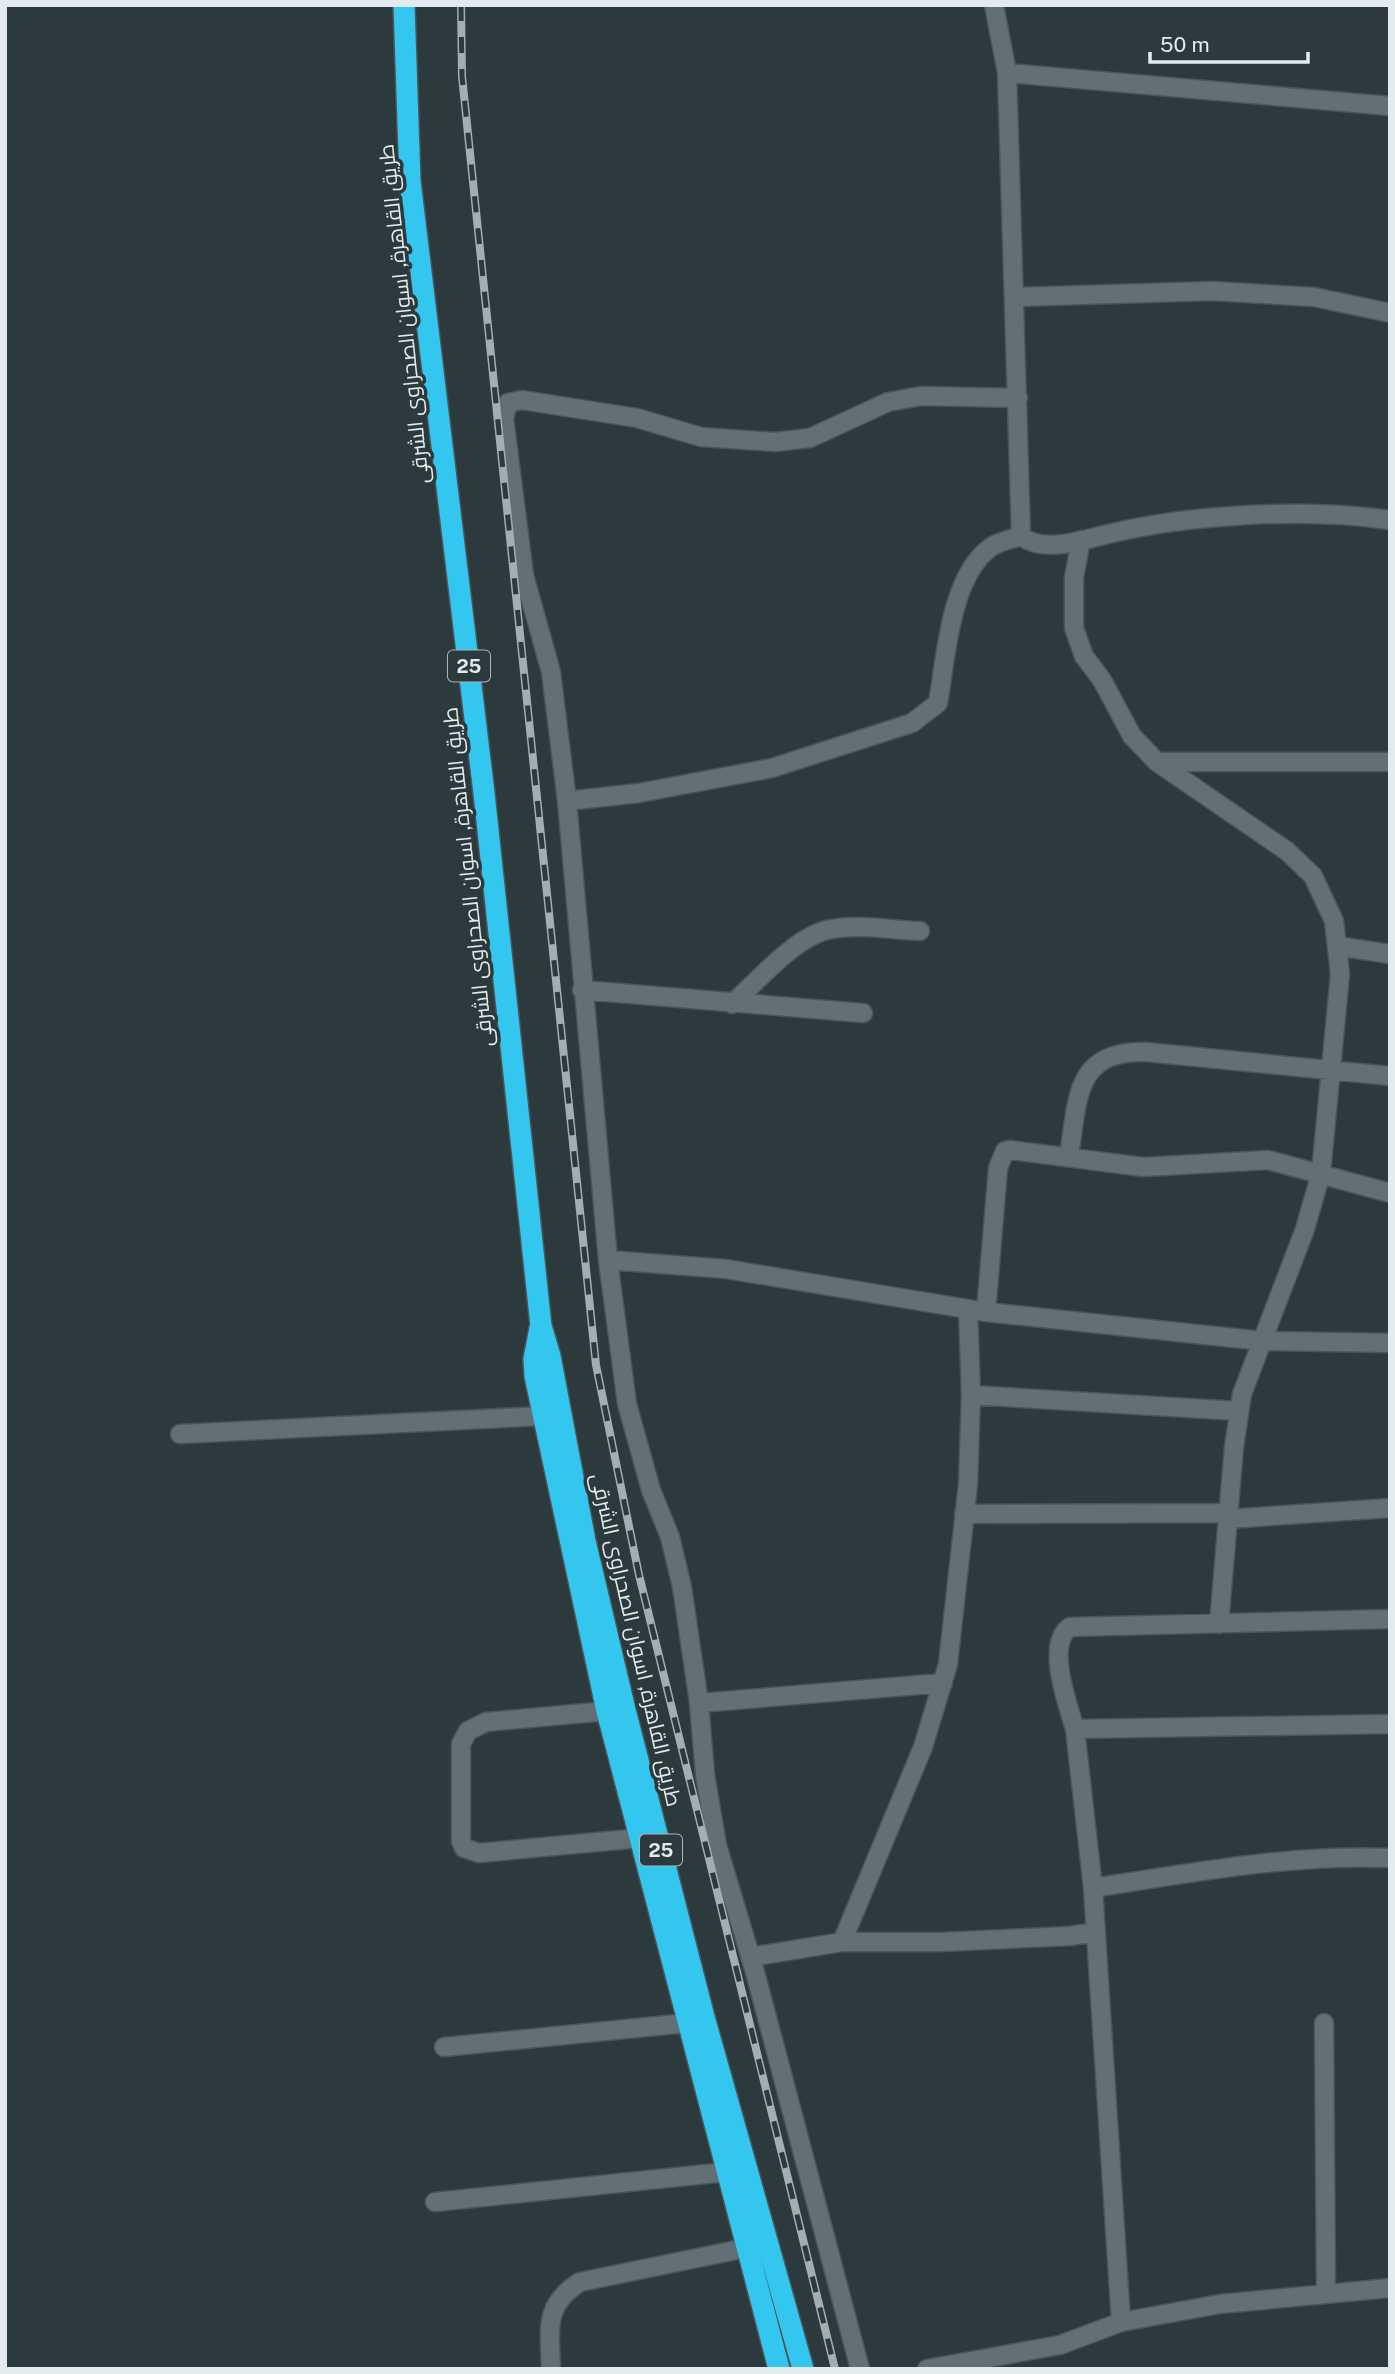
<svg xmlns="http://www.w3.org/2000/svg" width="1395" height="2374" font-family="'Public Sans',Cairo,sans-serif">
<style>
.lines{fill:none;stroke-linecap:round;stroke-linejoin:round}
.street-casing{stroke:#4a5559;stroke-width:21}
.highway-casing{stroke:#4a5559;stroke-width:24}
.street{stroke:#626f74;stroke-width:18}
.highway{stroke:#33c6ef;stroke-width:21}
.rail-casing{stroke:#a4adb1;stroke-width:8}
.rail{stroke:#2c393d;stroke-width:5;stroke-dasharray:16;stroke-linecap:butt}
.labels{text-anchor:middle;stroke-width:7;stroke-linejoin:round;paint-order:stroke}
.shield{fill:#2c393d;stroke:#acb6b9;stroke-width:2}
.shield-label{font-size:19px;font-weight:bold;fill:#e3ebee}
.street-label{font-size:21px;fill:#e3ebee;stroke:#2c393d}
</style>
<rect width="100%" height="100%" fill="#2c393d"/>
<g class="lines">
<defs>
<path id="street" d="M994,5L1007,73L1021,536C1044,554 1082,540 1108,534C1191,514 1306,508 1390,520
M1007,73L1390,106
M1015,297L1212,291L1314,297L1390,313
M1081,540L1074,577V628L1084,656L1102,680L1132,736L1157,762L1287,851L1313,876L1334,921L1340,974L1321,1173L1305,1229L1242,1394L1234,1447L1219,1624
M1157,762H1390
M567,801L639,793L772,768L912,723L938,703C946,658 950,576 991,547C998,542 1012,539 1021,536
M1337,946L1390,954
M582,990L863,1013
M732,1004C758,981 797,934 832,929C860,924 891,930 920,931
M1069,1156C1078,1099 1074,1050 1146,1052L1390,1076
M608,1260L726,1269L986,1312L1263,1341L1390,1343
M986,1312L998,1168L1005,1151L1010,1150L1143,1167L1268,1160L1390,1193
M971,1395L1239,1411
M180,1434L543,1416
M964,1514L1228,1513
M1227,1519L1390,1508
M699,1703L943,1683
M607,1711L486,1722L468,1731L461,1744V1841L464,1848L479,1853L641,1838
M1075,1729C1068,1705 1045,1644 1070,1627L1390,1619
M1093,1888C1191,1873 1290,1854 1390,1858
M842,1942L923,1747L948,1664L968,1484L971,1395L968,1309
M750,1957L842,1942H941L1070,1936L1096,1932
M1324,2023L1326,2294
M444,2047L687,2023
M435,2202L726,2172
M1121,2322L1093,1888L1075,1729L1390,1724
M551,2369C550,2330 543,2305 580,2282L746,2248
M860,2369L755,1972L717,1845L705,1774L699,1703L682,1587L670,1537L651,1490L627,1404L608,1260L567,801L551,672L524,575L504,418L508,403L522,400L637,418L701,437L775,442L810,438L888,402L921,396L1018,398
M927,2369L1060,2345L1121,2322L1220,2304L1390,2288"/>
<path id="highway" d="M404,5L410,181L484,793L541,1326L550,1356L585,1541L625,1710L704,2017L803,2369
M540,1328L534,1359L535,1376L607,1711L779,2369"/>
</defs>
<!-- street casing -->
<use href="#street" class="street-casing"/>
<!-- highway casing -->
<use href="#highway" class="highway-casing"/>
<!-- street -->
<use href="#street" class="street"/>
<!-- highway -->
<use href="#highway" class="highway"/>
<defs>
<path id="rail" d="M461,5L462,76L596,1365L639,1575L835,2369"/>
</defs>
<!-- rail casing -->
<use href="#rail" class="rail-casing"/>
<!-- rail -->
<use href="#rail" class="rail"/>
</g>
<g class="labels">
<!-- shield labels -->
<g class="shield">
<rect x="448" y="650.5" width="42" height="31" rx="5"/>
<rect x="640" y="1834.5" width="42" height="31" rx="5"/>
</g>
<g class="shield-label">
<text x="469" y="673">25</text>
<text x="661" y="1857">25</text>
</g>
<!-- street labels -->
<g class="street-label">
<text transform="translate(404 314) rotate(-96)" y="7">طريق القاهرة, اسوان الصحراوى الشرقى</text>
<text transform="translate(468 877) rotate(-96)" y="7">طريق القاهرة, اسوان الصحراوى الشرقى</text>
<text transform="translate(636 1640) rotate(77)" y="7">طريق القاهرة, اسوان الصحراوى الشرقى</text>
</g>
</g>
<!-- border -->
<rect width="1395" height="2374" fill="none" stroke="#e3ebee" stroke-width="14"/>
<!-- scale -->
<path d="M1150 52v10h158v-10" fill="none" stroke="#e3ebee" stroke-width="3.5"/>
<text x="1160" y="52" font-size="21" fill="#e3ebee" stroke="#2c393d" stroke-width="5" paint-order="stroke">50 m</text>
</svg>
